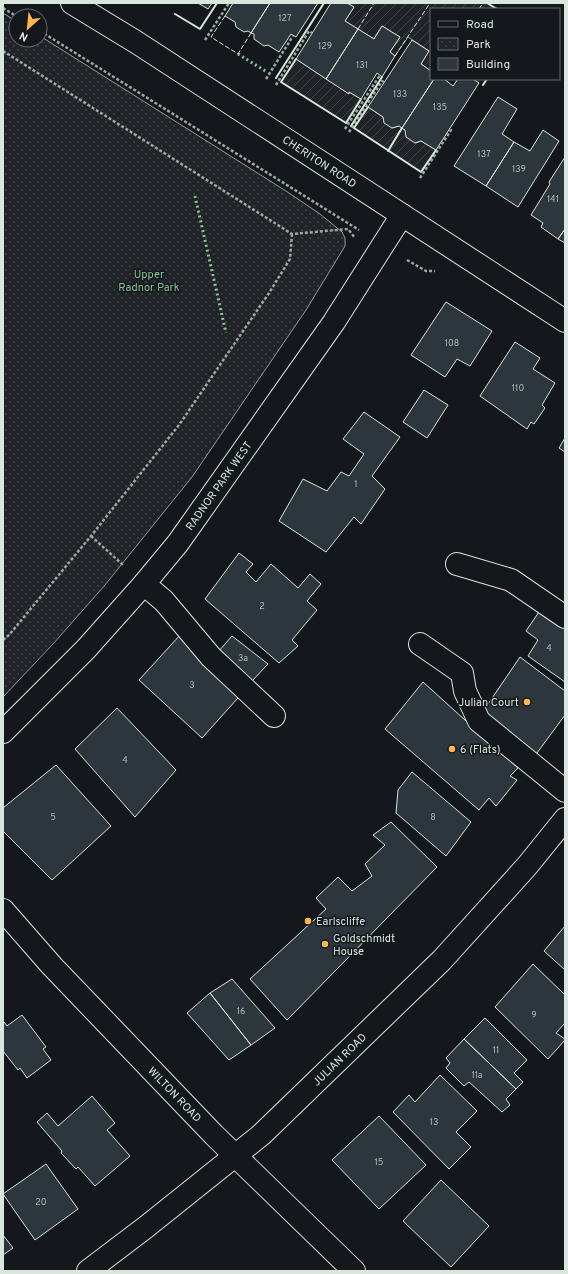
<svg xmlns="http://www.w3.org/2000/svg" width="568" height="1274" font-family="Overpass,sans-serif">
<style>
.park{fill:url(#park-dots);stroke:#939e99}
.garden{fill:url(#garden-furrows);stroke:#939e99}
.building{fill:#2c363c;stroke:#d8e6dc}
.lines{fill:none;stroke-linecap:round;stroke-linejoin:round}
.minor-casing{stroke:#d8e6dc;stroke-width:24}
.major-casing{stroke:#d8e6dc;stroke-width:24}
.path{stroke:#9da8a2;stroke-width:2.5;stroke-dasharray:3 2;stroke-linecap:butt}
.minor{stroke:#14181c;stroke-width:22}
.major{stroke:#14181c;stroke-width:22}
.hedge{stroke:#8ac095;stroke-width:3;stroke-dasharray:2 3;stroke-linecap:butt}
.fence{stroke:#d8e6dc;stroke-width:1;stroke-dasharray:5 2;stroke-linecap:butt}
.wall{stroke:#d8e6dc;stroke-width:2}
.poi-dot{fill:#ffb74d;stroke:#14181c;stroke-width:1.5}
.labels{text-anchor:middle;stroke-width:3;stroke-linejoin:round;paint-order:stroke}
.number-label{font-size:9px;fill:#adbab4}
.street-label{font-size:11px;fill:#d8e6dc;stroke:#14181c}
.park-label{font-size:11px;fill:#8ac095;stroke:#14181c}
.poi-label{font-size:11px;fill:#d8e6dc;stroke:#14181c;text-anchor:start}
</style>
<defs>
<pattern id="park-dots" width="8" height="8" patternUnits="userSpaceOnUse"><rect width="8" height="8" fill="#202428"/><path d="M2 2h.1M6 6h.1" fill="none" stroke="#404447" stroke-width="1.8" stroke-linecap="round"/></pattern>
<pattern id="garden-furrows" width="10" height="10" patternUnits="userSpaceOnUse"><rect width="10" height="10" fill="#202428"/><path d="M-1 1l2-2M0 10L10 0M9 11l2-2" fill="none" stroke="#404447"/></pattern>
</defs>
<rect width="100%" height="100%" fill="#14181c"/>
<!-- park -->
<path class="park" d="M3,13L16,21V40H40V36L286,191L320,214L342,232L345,238V246L306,310L192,477L105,585L53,644L3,697Z"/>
<!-- garden -->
<path class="garden" d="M347,3H487L497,9H431V71L421,64L429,51L408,37L395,56L390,52L400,37L382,26L374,39L345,21L354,7Z
M296,59L348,93L349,92L361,99L346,123L281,82Z
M368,107L383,117L392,128L399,126L405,130L415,143L421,141L436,150L421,172L354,128Z"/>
<!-- building -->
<path class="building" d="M198,3H212L208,9Z
M233,3H270L251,33L248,31L244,32L236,27L235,22L225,16Z
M270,3H318L296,37L291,34L279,52L268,45L264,46L254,39V34L251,33Z
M331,3H347L354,7L345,21L358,29L326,79L296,59Z
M382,26L400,37L390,52L395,56L382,77L377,73L361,99L349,92V94L326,79L358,29L374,39Z
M412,40L429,51L421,64L431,71V79H434L402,128L399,126L392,128L384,123L383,117L368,107Z
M434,79H444L453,86L458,79H473L479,83L436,150L421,141L415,143L406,137L405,130L402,128Z
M498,97L517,109L502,134L514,142L486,186L454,166Z
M543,130L559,141L518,207L486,186L514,142L530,151Z
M565,157V229L558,239L541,227L543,223L531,215L550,184L549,182Z
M565,229V243L558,239Z
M446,302L492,331L470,366L457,359L445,377L411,355Z
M515,342L540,358L533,369L555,383L542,405L545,408L534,424L531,422L527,429L480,396Z
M424,390L448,405L427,438L403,422Z
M364,412L400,437L372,476L385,489L361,524L354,517L326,552L279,521L303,479L327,491L341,472L349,476L364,454L343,439Z
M565,438V452L559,448Z
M239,553L253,564L246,572L256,582L271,564L298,588L310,574L321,584L307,601L317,610L292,640L298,646L279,663L205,599Z
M541,609L565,625V682L528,656L538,640L526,631Z
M181,634L246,689L202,738L139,680Z
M232,636L268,664L251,682L218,652Z
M520,657L565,691V715L534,757L482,713Z
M423,682L518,768L510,776L517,780L496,806L489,798L479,810L385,729Z
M117,708L176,770L135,817L75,749Z
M56,765L111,826L52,880L3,831V808Z
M412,772L471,822L446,856L396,813L398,790Z
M391,822L437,867L287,1020L250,979L326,909L316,898L338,877L352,891L372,876L365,864L385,845L373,835Z
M565,926V970L544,951Z
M533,964L565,995V1023L556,1033L565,1039V1040L548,1059L495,1007Z
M232,979L275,1028L251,1045L210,993Z
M210,993L251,1045L229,1060L187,1013Z
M22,1015L46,1047L43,1049L51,1060L27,1078L20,1068L18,1070L3,1051V1023L4,1022L7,1026Z
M485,1018L527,1060L514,1073L523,1082L516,1089L464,1039Z
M464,1039L516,1089L506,1099L510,1105L502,1112L469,1082L464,1086L446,1068L450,1063L446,1058Z
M440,1075L477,1111L456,1132L471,1147L449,1169L393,1112L409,1095L415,1102Z
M92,1096L115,1123L107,1130L130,1156L95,1186L78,1167L76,1169L61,1153L62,1151L37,1122L47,1113L58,1126Z
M379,1116L426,1165L379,1209L332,1160Z
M46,1164L78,1209L35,1240L3,1194Z
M441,1180L489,1226L451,1267L403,1221Z
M3,1235L13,1248L3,1255Z"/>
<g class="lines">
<defs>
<g id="minor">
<path d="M457,564L511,580L565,617"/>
<path d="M144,584L164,601L211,657L274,716"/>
<path d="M420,644L462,673L465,691L479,721L565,791"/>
<path id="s1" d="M3,732L86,649L144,584L178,543L334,322L402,215"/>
<path id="s2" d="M3,910L52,966L214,1135L354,1271"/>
<path id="s3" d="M88,1271L146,1227L261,1135L442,960L527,866L565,819"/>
</g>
<g id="major">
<path id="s4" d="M72,3L136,42L565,321"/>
</g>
</defs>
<!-- minor casing -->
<use href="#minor" class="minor-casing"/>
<!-- major casing -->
<use href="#major" class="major-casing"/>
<!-- path -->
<path class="path" d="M3,8L16,16
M40,31L359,230
M205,40L229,3
M3,51L292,234L348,229L355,238
M266,79L293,36
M276,85L309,31L312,33
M345,129L380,75
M349,132L382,81L384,82
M420,178L451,130L450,128
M407,260L426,271H435
M91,536L123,565
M3,640L9,635L91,536L179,425L269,293L290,259L292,234"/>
<!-- minor -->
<use href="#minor" class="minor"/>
<!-- major -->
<use href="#major" class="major"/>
<!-- hedge -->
<path class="hedge" d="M238,54L267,72
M195,196L226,333"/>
<!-- fence -->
<path class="fence" d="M479,9L483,3
M225,16L211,37L238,54L251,33
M358,29L374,3
M395,56L430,3"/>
<!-- wall -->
<path class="wall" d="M487,3L497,9
M175,14L200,29L217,3
M296,59L281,82L346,123L361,99
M276,78L324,3
M483,85L487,79
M368,107L354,128L421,172L436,150
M351,126L382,77
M388,151L402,128"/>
</g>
<!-- markers -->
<g class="poi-dot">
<circle cx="527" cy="702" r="4"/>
<circle cx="452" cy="749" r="4"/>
<circle cx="308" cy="921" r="4"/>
<circle cx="325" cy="944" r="4"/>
</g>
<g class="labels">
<!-- number labels -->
<g class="number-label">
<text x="285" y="21">127</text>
<text x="325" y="49">129</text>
<text x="362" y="68">131</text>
<text x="400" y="97">133</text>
<text x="440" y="110">135</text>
<text x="484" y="157">137</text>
<text x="519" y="172">139</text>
<text x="553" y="202">141</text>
<text x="452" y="346">108</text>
<text x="518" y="391">110</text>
<text x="356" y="487">1</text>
<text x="262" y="609">2</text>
<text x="549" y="651">4</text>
<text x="243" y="661">3a</text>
<text x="192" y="688">3</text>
<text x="125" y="763">4</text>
<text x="53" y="820">5</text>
<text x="433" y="820">8</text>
<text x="241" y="1014">16</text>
<text x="534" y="1018">9</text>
<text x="496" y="1053">11</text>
<text x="477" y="1078">11a</text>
<text x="434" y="1125">13</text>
<text x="379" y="1165">15</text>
<text x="41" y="1205">20</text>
</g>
<!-- street labels -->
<g class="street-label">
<text dy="4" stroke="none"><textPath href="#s4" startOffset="294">CHERITON ROAD</textPath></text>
<text dy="4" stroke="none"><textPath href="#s1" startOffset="328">RADNOR PARK WEST</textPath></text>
<text dy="4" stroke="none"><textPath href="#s3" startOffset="329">JULIAN ROAD</textPath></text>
<text dy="4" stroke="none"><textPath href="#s2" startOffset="252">WILTON ROAD</textPath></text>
</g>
<!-- park labels -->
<g class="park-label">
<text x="149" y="278">Upper<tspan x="149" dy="13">Radnor Park</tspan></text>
</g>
<!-- poi labels -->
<g class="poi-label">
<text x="519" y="706" text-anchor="end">Julian Court</text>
<text x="460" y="753">6 (Flats)</text>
<text x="316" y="925">Earlscliffe</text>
<text x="333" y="942">Goldschmidt<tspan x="333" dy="13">House</tspan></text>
</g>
</g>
<!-- border -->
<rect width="568" height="1274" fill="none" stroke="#d8e6dc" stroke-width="8"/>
<!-- legend -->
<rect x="430" y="8" width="130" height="72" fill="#14181c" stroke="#626a69"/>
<rect x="438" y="21" width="20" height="6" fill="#14181c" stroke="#626a69"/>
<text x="466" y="28" font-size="12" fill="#d8e6dc">Road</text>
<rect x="438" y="38" width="20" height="12" fill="url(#park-dots)" stroke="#626a69"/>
<text x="466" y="48" font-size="12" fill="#d8e6dc">Park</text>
<rect x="438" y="58" width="20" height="12" fill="#2c363c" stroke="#626a69"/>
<text x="466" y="68" font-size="12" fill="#d8e6dc">Building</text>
<!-- north arrow -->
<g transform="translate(28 28) rotate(207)"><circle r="19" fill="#14181c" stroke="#626a69"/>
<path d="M0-3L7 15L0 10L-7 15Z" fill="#ffb74d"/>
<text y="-6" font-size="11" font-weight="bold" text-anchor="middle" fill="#d8e6dc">N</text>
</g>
</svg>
